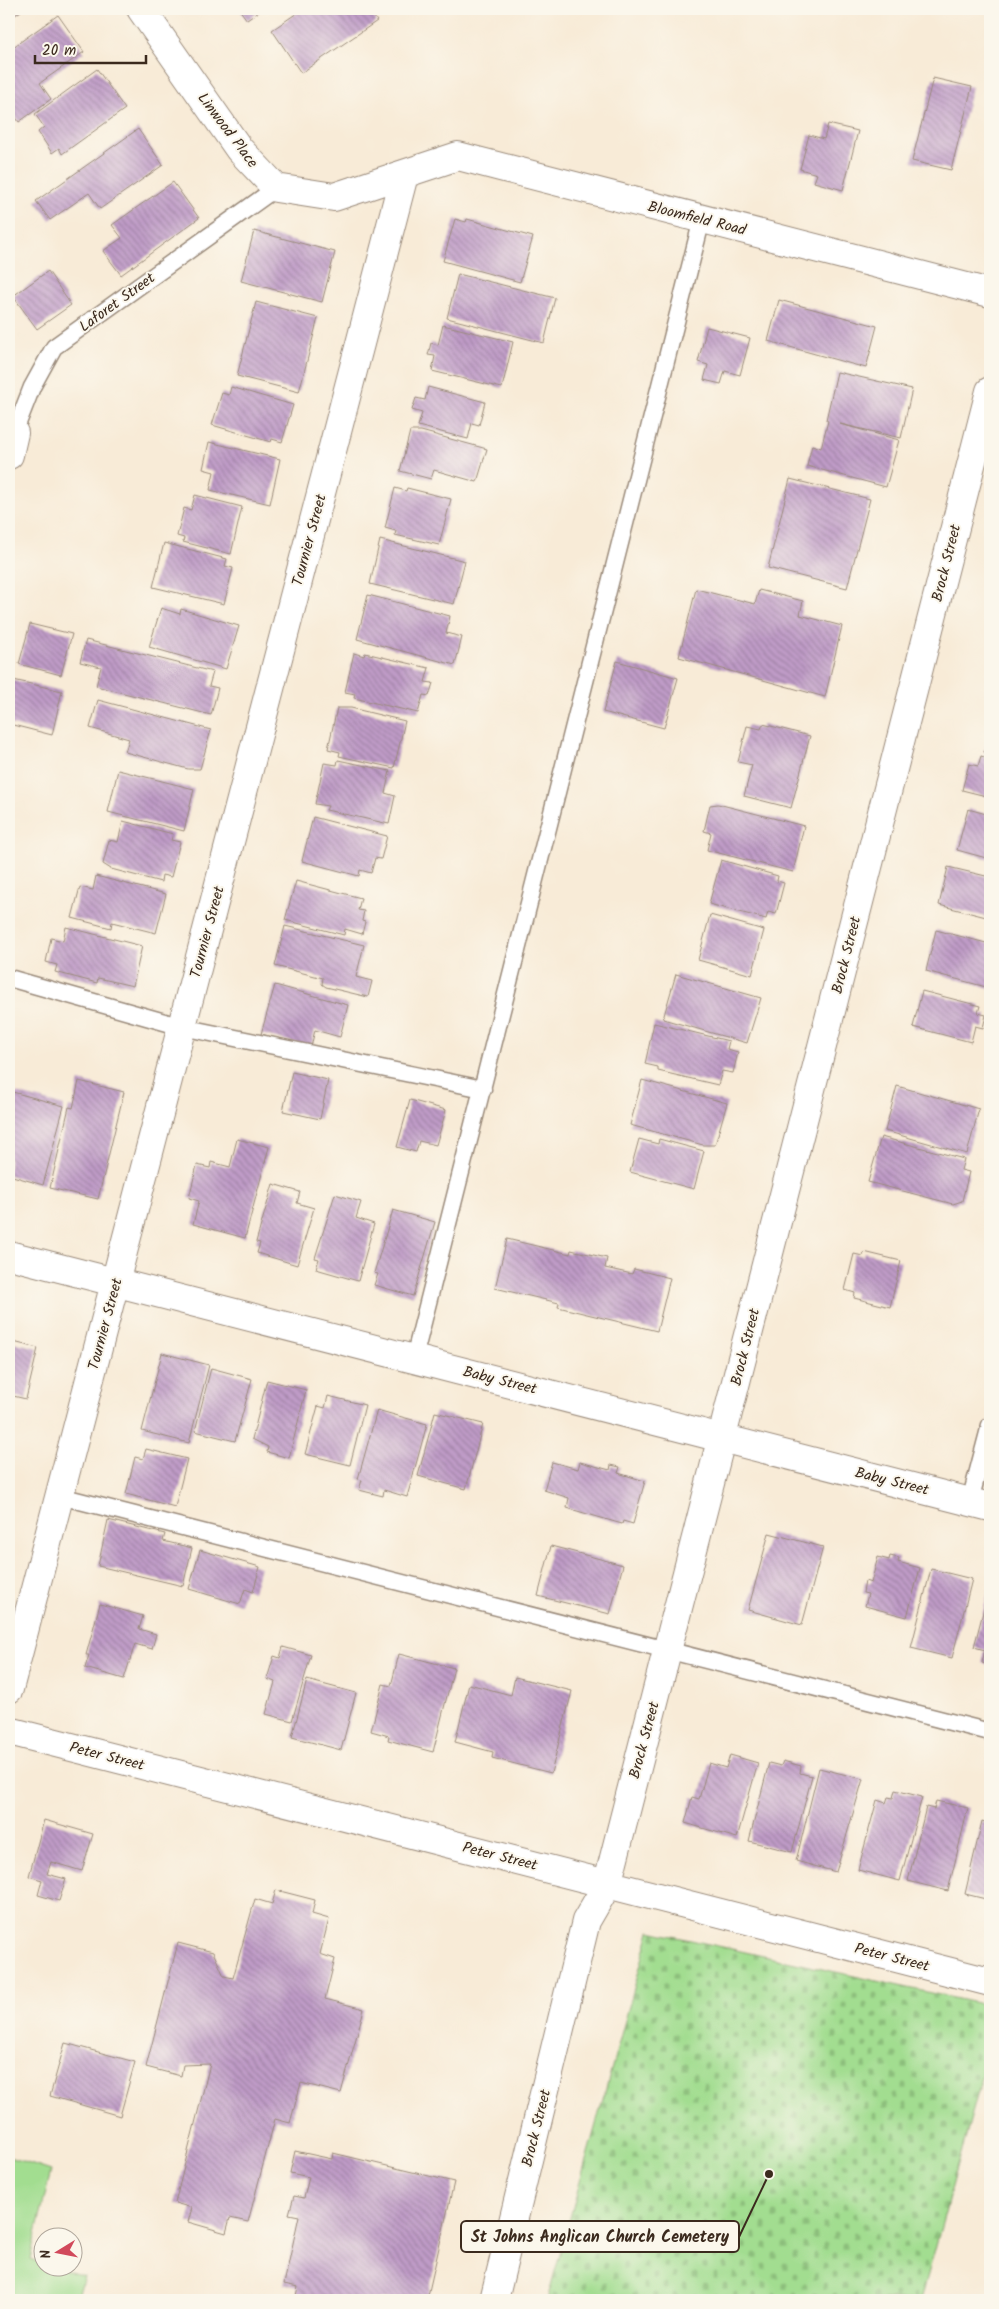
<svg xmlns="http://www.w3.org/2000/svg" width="999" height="2309" font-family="Kalam,sans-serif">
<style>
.cemetery{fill:url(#cemetery-stones);stroke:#6e8457}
.park{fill:#a2dd90;stroke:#6e8457}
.building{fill:url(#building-back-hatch)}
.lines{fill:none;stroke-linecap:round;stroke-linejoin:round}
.lane-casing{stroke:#9a8a7a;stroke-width:19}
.street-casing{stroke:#9a8a7a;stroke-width:30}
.lane{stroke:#fff;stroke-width:16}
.street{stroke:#fff;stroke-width:28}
.labels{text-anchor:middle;stroke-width:4;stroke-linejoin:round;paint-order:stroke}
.street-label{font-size:15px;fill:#3b2a1e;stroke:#fbf7ec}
.leader{fill:none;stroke:#3b2a1e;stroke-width:2}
.callout-dot{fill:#3b2a1e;stroke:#fbf7ec;stroke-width:2}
.callout{fill:#fbf7ec;stroke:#3b2a1e;stroke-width:2}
.callout-label{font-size:16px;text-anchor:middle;font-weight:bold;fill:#3b2a1e}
</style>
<defs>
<pattern id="cemetery-stones" width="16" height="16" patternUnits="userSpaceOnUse" patternTransform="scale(1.25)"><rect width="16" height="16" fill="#a2dd90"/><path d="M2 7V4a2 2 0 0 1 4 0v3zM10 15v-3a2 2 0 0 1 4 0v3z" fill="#8cbe7c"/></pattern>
<pattern id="building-back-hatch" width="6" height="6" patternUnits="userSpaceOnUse" patternTransform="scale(1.25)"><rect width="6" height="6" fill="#bf9bc7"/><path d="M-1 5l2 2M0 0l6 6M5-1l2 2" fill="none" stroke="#9c7fa1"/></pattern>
</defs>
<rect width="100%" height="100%" fill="#fbf7ec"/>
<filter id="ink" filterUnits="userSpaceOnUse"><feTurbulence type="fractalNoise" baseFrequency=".02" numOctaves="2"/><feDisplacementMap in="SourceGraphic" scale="10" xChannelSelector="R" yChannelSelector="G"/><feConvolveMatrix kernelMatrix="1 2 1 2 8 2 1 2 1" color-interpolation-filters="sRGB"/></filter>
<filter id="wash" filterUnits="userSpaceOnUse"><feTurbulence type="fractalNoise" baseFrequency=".0096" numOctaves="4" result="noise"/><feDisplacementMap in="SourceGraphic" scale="20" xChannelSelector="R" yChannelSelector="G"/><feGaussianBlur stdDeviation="1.12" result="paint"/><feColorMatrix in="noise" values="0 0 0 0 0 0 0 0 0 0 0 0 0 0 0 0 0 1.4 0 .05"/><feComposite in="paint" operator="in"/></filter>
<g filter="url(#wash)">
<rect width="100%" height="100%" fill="#f8ebd7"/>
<!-- cemetery -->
<path class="cemetery" d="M650,1931L990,2006V2048L921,2300H547Z"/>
<!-- park -->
<path class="park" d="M9,2157L51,2171L30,2259L42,2263V2266L53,2267L84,2276L77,2300H9Z"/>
<g id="blocks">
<!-- building -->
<path class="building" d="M9,9H24L9,19Z
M239,9H263L247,20Z
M303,9H368L377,21L301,73L272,30Z
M58,15L84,52L40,83L51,99L19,122L9,108V50Z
M97,69L125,109L62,154L59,148L52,153L38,132L44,127L35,114Z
M933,78L972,87L951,170L912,161Z
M828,124L858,131L843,190L814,182L817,174L800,169L809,135L824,139Z
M138,129L163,165L100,209L89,193L50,220L36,201Z
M173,182L199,218L121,275L103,251L122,238L112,225Z
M455,219L466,222L467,219L533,237L520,282L443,261Z
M254,231L335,252L322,302L241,281Z
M48,271L71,305L37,329L13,296Z
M458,274L555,298L544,343L447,318Z
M779,300L877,326L866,368L768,341Z
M256,302L318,318L299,392L237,376Z
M443,325L513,342L502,388L432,371L435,356L428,355L431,343L438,345Z
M707,327L750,338L740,375L725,371L721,384L704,380L708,365L698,362Z
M837,372L912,389L901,438L840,424L899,440L886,487L807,466L812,445L821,448L828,421L826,420Z
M231,387L293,405L282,442L272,439L271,442L212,425L222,393L229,395Z
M428,387L485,402L479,425L472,423L468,439L418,426L422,413L412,410L416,398L425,400Z
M410,431H421L487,449L477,482L434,470L431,479L400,471Z
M209,442L280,459L270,504L210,490L214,472L203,469Z
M790,479L870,499L847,588L768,568Z
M395,488L406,491L407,488L451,499L439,545L395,535L396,531L385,528Z
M195,495L242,507L231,554L183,542L184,538L177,536L184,508L191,510Z
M380,540L465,561L454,604L370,584Z
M164,543L227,559L225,566L233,568L224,604L153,587Z
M696,589L755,604L759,590L803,601L800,615L842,626L825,697L679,657Z
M368,595L450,616L446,633L462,637L455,665L357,639Z
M161,608L180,614L181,609L239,626L226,669L149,647Z
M30,624L72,634L61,675L19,664Z
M86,640L213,672L209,686L218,688L211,715L96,686L101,667L80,662Z
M354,653L364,656L365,653L429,668L425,682L433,683L429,696L423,695L418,713L354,698L355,694L345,692Z
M617,661L678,678L664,728L603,712Z
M9,679L62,691L52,735L9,724Z
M98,700L211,730L200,769H188L125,752L129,739L90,728Z
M337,708H351L405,721L394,768L339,756L340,752L328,749Z
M763,724L810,736L791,808L744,796L752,765L738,762L747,726L761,729Z
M990,731V753L984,752Z
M981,756L990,759V797L962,790L969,764L978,766Z
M338,760L390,771L385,793L395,796L389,824L326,810L328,806L315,804L324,763L337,765Z
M118,770L194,789L184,831L108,812Z
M718,804L804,826L793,872L707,850L711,833L704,831L710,805Z
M968,809L990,815V859L957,850Z
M313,817L387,836L381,859L375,858L371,873L360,870L359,876L302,861Z
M123,821L173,834L171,840L180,842L171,877L162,875L161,882L111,869L103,864L109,840L118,842Z
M721,860L778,876L777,881L784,883L776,914L768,912L766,919L709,904Z
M948,867L990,877V918L939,905Z
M96,876L166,894L156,933L112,922L111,928L72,918L80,887L93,890Z
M296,881L361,898L358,910L364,911L362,921L365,922L362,934L345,929L344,935L285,920Z
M710,915L764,930L752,975L698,960Z
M285,926L364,945L356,977L372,981L368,997L326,987L322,984L323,978L275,966Z
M66,927L142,946L133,986L98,978L97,983L55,972L57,965L46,962L51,938L63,941Z
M936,930L990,944V988L926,971Z
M676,974L761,998L747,1043L663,1019Z
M275,985L348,1005L340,1037L315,1030L311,1047L261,1034Z
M922,991L980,1006L978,1013L986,1015L983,1028L975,1026L971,1042L913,1027Z
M654,1023L729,1041L727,1049L738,1052L733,1073L722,1071L718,1085L658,1071V1067L645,1064Z
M292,1072L328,1080L320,1119L283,1111Z
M642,1080L727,1103L715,1145H703L630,1125Z
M79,1081L124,1092L98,1199L50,1188L69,1107L73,1108Z
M897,1086L979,1109L967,1154L885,1131Z
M9,1091L64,1106L43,1185L9,1175Z
M410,1100L446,1110L436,1145L419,1141L416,1152L397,1147Z
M881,1137L964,1159L961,1170L969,1172L962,1201L953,1204L868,1182Z
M237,1139L269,1147L245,1238L193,1224L199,1201L189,1198L197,1165L210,1168L211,1162L230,1167Z
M639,1139L658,1144L659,1139L704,1151L694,1189L630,1172Z
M273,1184L300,1192L297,1203L314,1208L297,1265L257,1253L260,1243L256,1242Z
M335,1194L361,1202L356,1218L374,1224L358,1281L316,1269L319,1259L315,1258Z
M393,1210L435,1222L413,1296L374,1285L378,1274L374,1273Z
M507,1239L570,1254L571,1250L607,1258L605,1268L632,1274L634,1269L670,1278L657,1331L558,1307L559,1303L495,1288Z
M864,1252L901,1261L890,1307L854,1298L855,1293L845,1290L854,1254L863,1256Z
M9,1341L38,1348L26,1399L9,1395Z
M162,1353L209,1365L189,1443L142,1431Z
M211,1368L252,1379L235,1441L195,1431Z
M267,1380L306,1390L289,1458L267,1452L268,1447L252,1439Z
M328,1396L365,1405L350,1465L305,1454L318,1406L325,1408Z
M377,1410L427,1424L407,1497L384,1490L383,1496L359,1490L362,1480L358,1479Z
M435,1412L483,1424L466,1489L418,1476Z
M146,1449L187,1459L175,1507L126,1494L135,1457L143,1459Z
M552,1462L578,1469L580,1462L610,1470L611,1465L620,1467L618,1473L645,1481L633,1524L623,1521L622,1524L567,1508L569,1498L544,1490Z
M108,1520L165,1534L163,1541L192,1548L183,1586L98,1566Z
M769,1533L823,1547L802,1625L748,1610Z
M551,1546L623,1565L610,1614L538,1596Z
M200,1550L260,1567L253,1592L245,1589L240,1604L189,1589Z
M890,1556L899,1558L898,1562L920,1568L907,1617L865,1606L868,1594L863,1593L865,1581L871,1583L878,1557L889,1560Z
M931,1569L972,1579L952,1658L911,1648Z
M990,1585V1665L982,1663L985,1650L974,1647Z
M100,1604L143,1616L139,1629L156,1634L152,1649L135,1644L124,1679L85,1668L89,1655H86Z
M283,1647L311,1655L292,1721L266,1714L275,1682L267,1679L274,1656L280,1658Z
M399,1654L454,1668L433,1752L388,1740L389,1736L371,1731L383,1684L391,1686Z
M515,1677L572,1691L551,1773L492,1758L493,1752L455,1742L469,1684L511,1695Z
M307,1680L356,1693L341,1750L292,1737Z
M730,1755L758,1763L737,1838L685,1823L692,1797L699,1799L709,1763L726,1768Z
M783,1761L801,1766L800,1773L812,1776L792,1852L749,1841L769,1763L781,1766Z
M819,1768L863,1779L836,1872L796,1861Z
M895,1790L922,1797L900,1881L858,1870L877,1800L886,1803L888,1797L893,1798Z
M936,1801L968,1808L948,1891L908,1881L926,1807L934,1809Z
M44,1820L93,1834L82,1871L51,1862L47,1874L66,1879L59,1901L38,1895L42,1880L29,1876Z
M982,1821L990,1824V1900L965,1894Z
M276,1890L315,1900L312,1914L329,1919L320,1954L335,1959L325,1999L364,2009L341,2093L301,2083L290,2123L275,2119L248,2222L230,2218L226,2233L188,2222L192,2208L175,2203L210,2064L183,2065L181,2076L146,2067L178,1943L213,1952L224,1976L233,1978L255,1899L272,1904Z
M65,2043L135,2062L120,2116L50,2096Z
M295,2151L332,2159L333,2153L454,2182L427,2300H295L298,2287L284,2284L299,2216L289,2214L294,2196L304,2198L309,2177L290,2173Z"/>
</g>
</g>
<g filter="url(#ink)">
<use href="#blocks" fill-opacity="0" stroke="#9a8a7a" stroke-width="1"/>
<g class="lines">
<defs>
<path id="lane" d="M14,433L32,387L54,347L276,188
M9,978L182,1027L483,1089
M414,1358L702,219
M60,1496L990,1732
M970,1501L990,1425"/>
<path id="street" d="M141,9L239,149L276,188L334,197L458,156L990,293
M9,455L14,433
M9,1255L990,1507
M9,1689L404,175
M9,1731L990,1982
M494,2300L586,1921L607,1885L990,391"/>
</defs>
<!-- lane casing -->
<use href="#lane" class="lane-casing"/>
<!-- street casing -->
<use href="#street" class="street-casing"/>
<!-- lane -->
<use href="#lane" class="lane"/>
<!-- street -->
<use href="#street" class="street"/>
</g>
</g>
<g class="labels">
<!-- street labels -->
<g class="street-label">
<text transform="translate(228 130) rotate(53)" y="5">Linwood Place</text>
<text transform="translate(697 218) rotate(14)" y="5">Bloomfield Road</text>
<text transform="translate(117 302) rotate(-36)" y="5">Laforet Street</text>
<text transform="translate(309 540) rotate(-75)" y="5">Tournier Street</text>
<text transform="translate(946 563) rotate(-76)" y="5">Brock Street</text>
<text transform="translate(207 932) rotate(-75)" y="5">Tournier Street</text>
<text transform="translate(846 955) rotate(-76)" y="5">Brock Street</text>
<text transform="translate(105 1324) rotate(-75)" y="5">Tournier Street</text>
<text transform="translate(745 1347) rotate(-76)" y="5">Brock Street</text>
<text transform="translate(500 1380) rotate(14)" y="5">Baby Street</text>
<text transform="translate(892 1481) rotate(14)" y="5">Baby Street</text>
<text transform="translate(644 1740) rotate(-75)" y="5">Brock Street</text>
<text transform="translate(107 1756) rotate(14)" y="5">Peter Street</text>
<text transform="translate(500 1856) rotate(14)" y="5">Peter Street</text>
<text transform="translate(892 1957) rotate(14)" y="5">Peter Street</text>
<text transform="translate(536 2128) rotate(-76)" y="5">Brock Street</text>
</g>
</g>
<!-- callouts -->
<path class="leader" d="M769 2174L739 2237"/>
<circle class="callout-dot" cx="769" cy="2174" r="5"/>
<rect class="callout" x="461" y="2221" width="278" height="31" rx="5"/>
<g class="callout-label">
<text x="600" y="2242">St Johns Anglican Church Cemetery</text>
</g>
<!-- margin -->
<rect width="999" height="2309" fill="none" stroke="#fbf7ec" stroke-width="30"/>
<!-- north arrow -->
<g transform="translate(58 2252) rotate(260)"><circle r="24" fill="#fbf7ec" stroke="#aea59a"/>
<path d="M0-4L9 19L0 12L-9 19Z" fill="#d1495b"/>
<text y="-8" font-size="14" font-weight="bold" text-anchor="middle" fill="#3b2a1e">N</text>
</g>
<!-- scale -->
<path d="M35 55v8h111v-8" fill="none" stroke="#3b2a1e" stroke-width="2.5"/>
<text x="42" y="55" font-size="15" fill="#3b2a1e" stroke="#fbf7ec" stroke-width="4" paint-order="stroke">20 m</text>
</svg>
